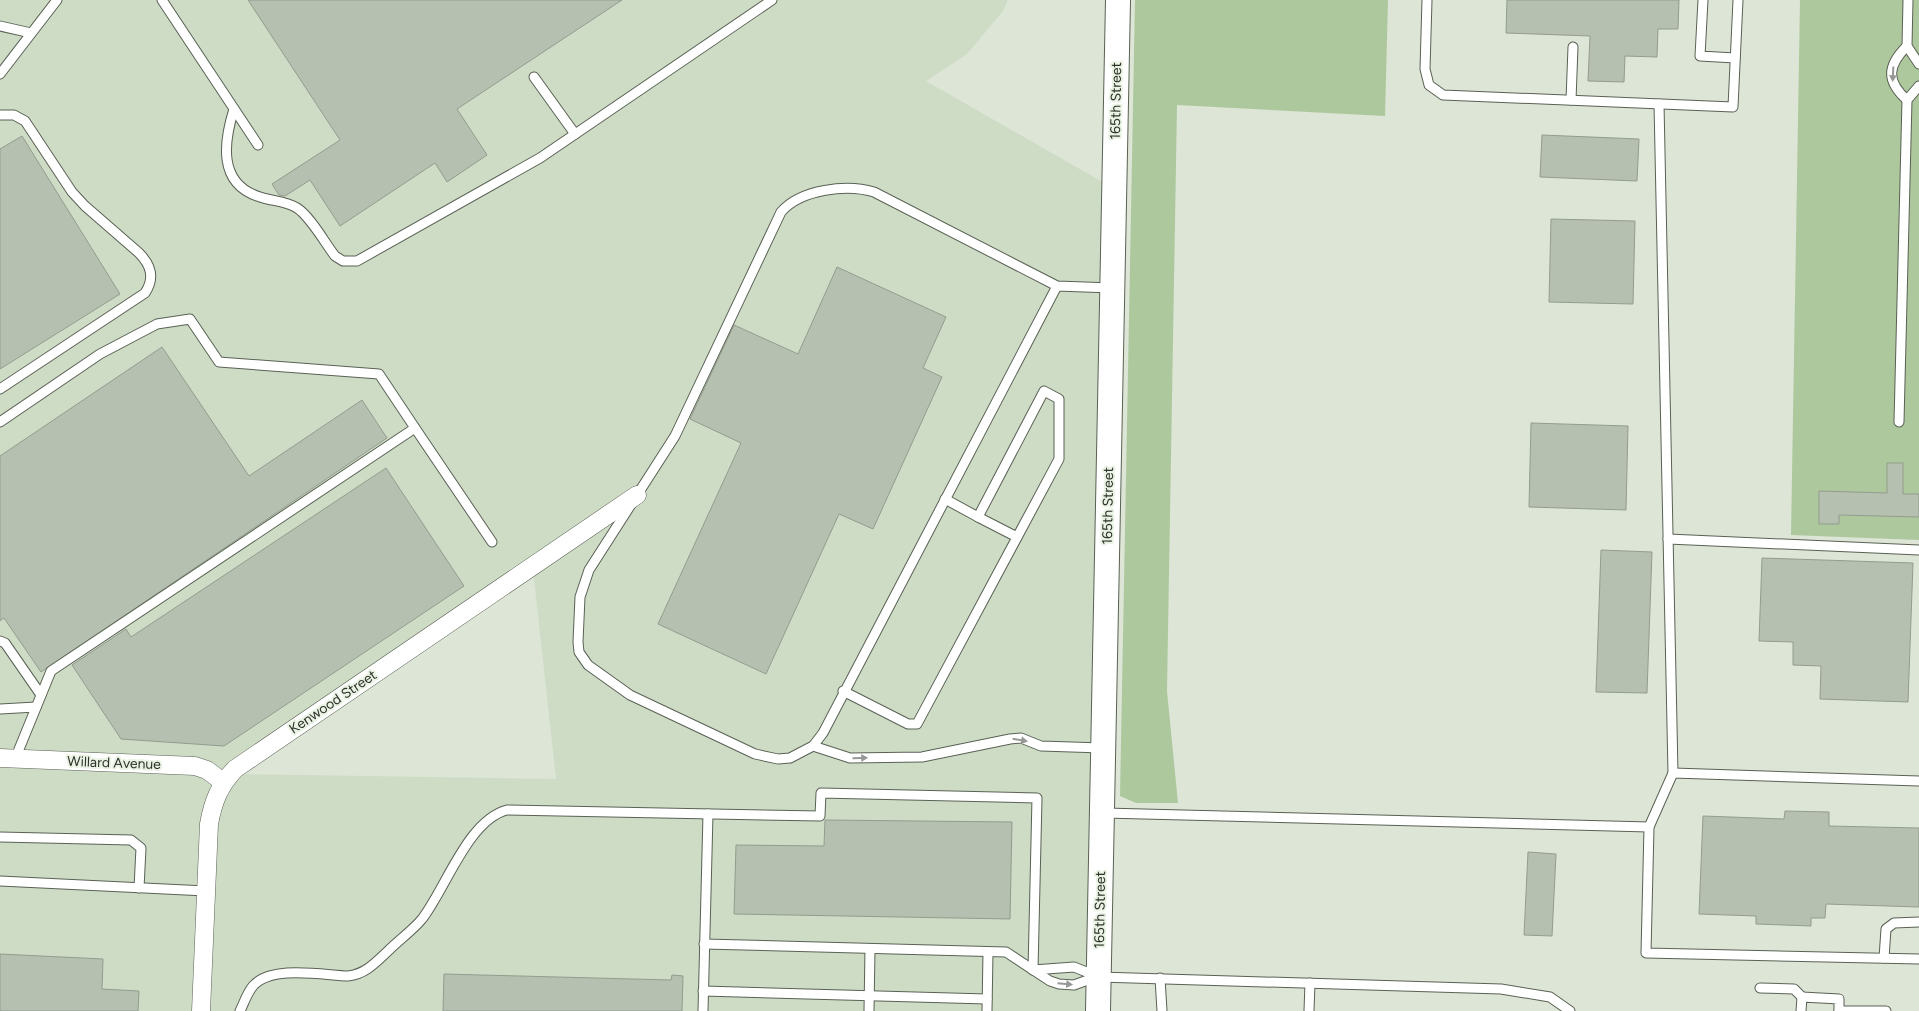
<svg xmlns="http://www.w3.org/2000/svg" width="1919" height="1011" font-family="Figtree,sans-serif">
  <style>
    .built { fill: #cedcc6 }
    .green { fill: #aec89d }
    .building { fill: #b6c0b1; stroke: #939c8e }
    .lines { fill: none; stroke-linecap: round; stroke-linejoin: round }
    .lane-casing { stroke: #596154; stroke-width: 11 }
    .street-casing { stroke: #596154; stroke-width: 19 }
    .secondary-casing { stroke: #596154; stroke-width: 26 }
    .lane { stroke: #fff; stroke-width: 9 }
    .street { stroke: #fff; stroke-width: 18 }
    .secondary { stroke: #fff; stroke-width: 24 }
    .oneway { fill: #969895 }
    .labels { text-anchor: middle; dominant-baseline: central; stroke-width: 4; stroke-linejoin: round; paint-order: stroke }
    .street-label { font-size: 14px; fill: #2d312b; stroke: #e9f2e3 }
  </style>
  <rect width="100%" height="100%" fill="#dce5d6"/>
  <path class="built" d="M0 0H1008L1003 11 967 54 926 81 1106 184 1100 793 1095 1011H205L213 824 226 785 234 774 556 779 532 560 230 763 211 804 207 824 199 1011H0Z"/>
  <g class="green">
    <path d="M1135 0H1388L1385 116 1177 105 1167 691 1178 803H1136L1120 796Z"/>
    <path d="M1800 0H1919V540L1791 535Z"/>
  </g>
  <g class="building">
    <path d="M248 0H622L457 109 487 155 447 182 435 163 340 226 310 180 285 196 279 195 272 184 340 140Z"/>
    <path d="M1507 0H1679L1678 29H1658L1657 57 1625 56 1624 82 1588 81 1590 36 1506 33Z"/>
    <path d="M1542 135 1639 139 1637 181 1540 177Z"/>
    <path d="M22 136 120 294 0 369V149Z"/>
    <path d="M1551 219 1635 221 1633 304 1549 302Z"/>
    <path d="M837 267 946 317 923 368 942 377 873 529 839 514 766 674 658 624 741 443 690 419 734 325 798 354Z"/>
    <path d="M162 347 249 476 362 400 387 438 41 672 4 618 0 621V456Z"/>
    <path d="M1531 423 1628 426 1626 510 1529 507Z"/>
    <path d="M1887 463H1903V494H1919V517L1839 515V524H1819V491L1887 493Z"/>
    <path d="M386 468 464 586 224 746 121 739 72 665 126 629 131 637Z"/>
    <path d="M1601 550 1652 552 1647 693 1596 692Z"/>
    <path d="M1762 558 1913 563 1908 702 1820 699 1821 666 1793 665V642L1759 641Z"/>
    <path d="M1785 811 1829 812V826L1919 828V907L1826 904 1825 918H1811V926L1756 924V916L1699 914 1703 816 1784 819Z"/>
    <path d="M825 820 1012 822 1010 919 734 914 736 845 824 846Z"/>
    <path d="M1528 852 1556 854 1552 936 1524 935Z"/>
    <path d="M0 954 103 959 102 989 139 991 138 1011H0Z"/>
    <path d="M444 974 671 980 672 975 683 976 682 1011H443Z"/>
  </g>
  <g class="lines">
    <g class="lane-casing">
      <g id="lane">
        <path d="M162 0 258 145"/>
        <path d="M1427 0 1425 69 1429 85 1443 95 1733 107 1738 0"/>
        <path d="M1703 0 1700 56 1735 58"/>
        <path d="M1908 0 1907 46 1919 64"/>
        <path d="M0 26 31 33"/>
        <path d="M1907 46C1887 66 1886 81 1907 100"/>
        <path d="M0 74 57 0"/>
        <path d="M534 77 575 134"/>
        <path d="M1571 100 1573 47"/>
        <path d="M1659 104 1673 773"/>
        <path d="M234 109C224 141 217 184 260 197 271 201 286 201 297 208 310 216 325 243 335 256L343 261H357L540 158 772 0"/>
        <path d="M0 115H14L25 121 72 192 85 206 139 253C151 265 155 278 145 293L0 389"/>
        <path d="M1057 286 823 733 813 746 790 758 778 759 755 754 630 695 588 665 579 652 578 642 580 597 589 570 675 436 781 212C801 189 847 184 874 192L1057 286 1112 288"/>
        <path d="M0 422 100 354 157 324 190 319 219 362 379 374 415 428 51 671 15 759"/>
        <path d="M1899 422 1907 100 1919 86"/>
        <path d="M415 428 492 542"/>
        <path d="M978 517 1017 537"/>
        <path d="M1668 539 1919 550"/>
        <path d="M0 641 5 643 41 695"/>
        <path d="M843 691 908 724H917L1059 459V399L1044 391 978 517 945 499"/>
        <path d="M0 709 36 707"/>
        <path d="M813 746 850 758 922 757 1010 739 1021 738 1041 746 1102 748"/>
        <path d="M1919 781 1673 773 1649 827 1646 953 1919 959"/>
        <path d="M1104 813 1649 827"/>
        <path d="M0 837 131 840 141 848 139 888"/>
        <path d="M0 881 206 891"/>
        <path d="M704 944 1006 952 1050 981 1059 984 1074 985 1096 977"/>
        <path d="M1884 958 1886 929 1894 923 1919 922"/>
        <path d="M1033 970 1074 967 1099 977 1501 989 1550 997 1570 1011"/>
        <path d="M1160 978 1162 1011"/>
        <path d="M1760 988 1794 989 1802 997"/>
        <path d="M703 991 987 999"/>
        <path d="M240 1011C244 1003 247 993 253 986 271 965 322 975 348 976 366 974 376 962 389 950 399 940 413 930 422 919 446 888 468 820 507 810L820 816 821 793 1037 798 1033 970"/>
        <path d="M703 1011 708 814"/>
        <path d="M869 1011 870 949"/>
        <path d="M987 1011 988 952"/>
        <path d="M1309 1011 1310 983"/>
        <path d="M1801 1011 1802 997 1839 999V1010"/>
        <path d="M1839 1011H1886"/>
      </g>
    </g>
    <g class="street-casing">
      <g id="street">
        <path d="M0 758 195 766 207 770 223 782"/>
        <path d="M201 1011 209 824C213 802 219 786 235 769L637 495"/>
      </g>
    </g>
    <g class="secondary-casing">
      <path id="secondary" d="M1098 1011 1118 0"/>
    </g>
    <use href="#lane" class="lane"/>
    <use href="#street" class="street"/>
    <use href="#secondary" class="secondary"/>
  </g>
  <defs><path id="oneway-solid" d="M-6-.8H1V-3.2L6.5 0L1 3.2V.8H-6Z" transform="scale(1.25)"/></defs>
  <g class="oneway">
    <use href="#oneway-solid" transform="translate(1893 74) rotate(93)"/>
    <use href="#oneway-solid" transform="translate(1020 740) rotate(10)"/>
    <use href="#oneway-solid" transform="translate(860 758) rotate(-1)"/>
    <use href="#oneway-solid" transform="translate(1065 984) rotate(5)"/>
  </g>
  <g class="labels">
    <g class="street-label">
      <text transform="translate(1116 101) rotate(-89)">165th Street</text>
      <text transform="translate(1108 506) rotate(-89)">165th Street</text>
      <text transform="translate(333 702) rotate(-34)">Kenwood Street</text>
      <text transform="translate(114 763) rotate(2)">Willard Avenue</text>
      <text transform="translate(1100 910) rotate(-89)">165th Street</text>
    </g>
  </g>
</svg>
